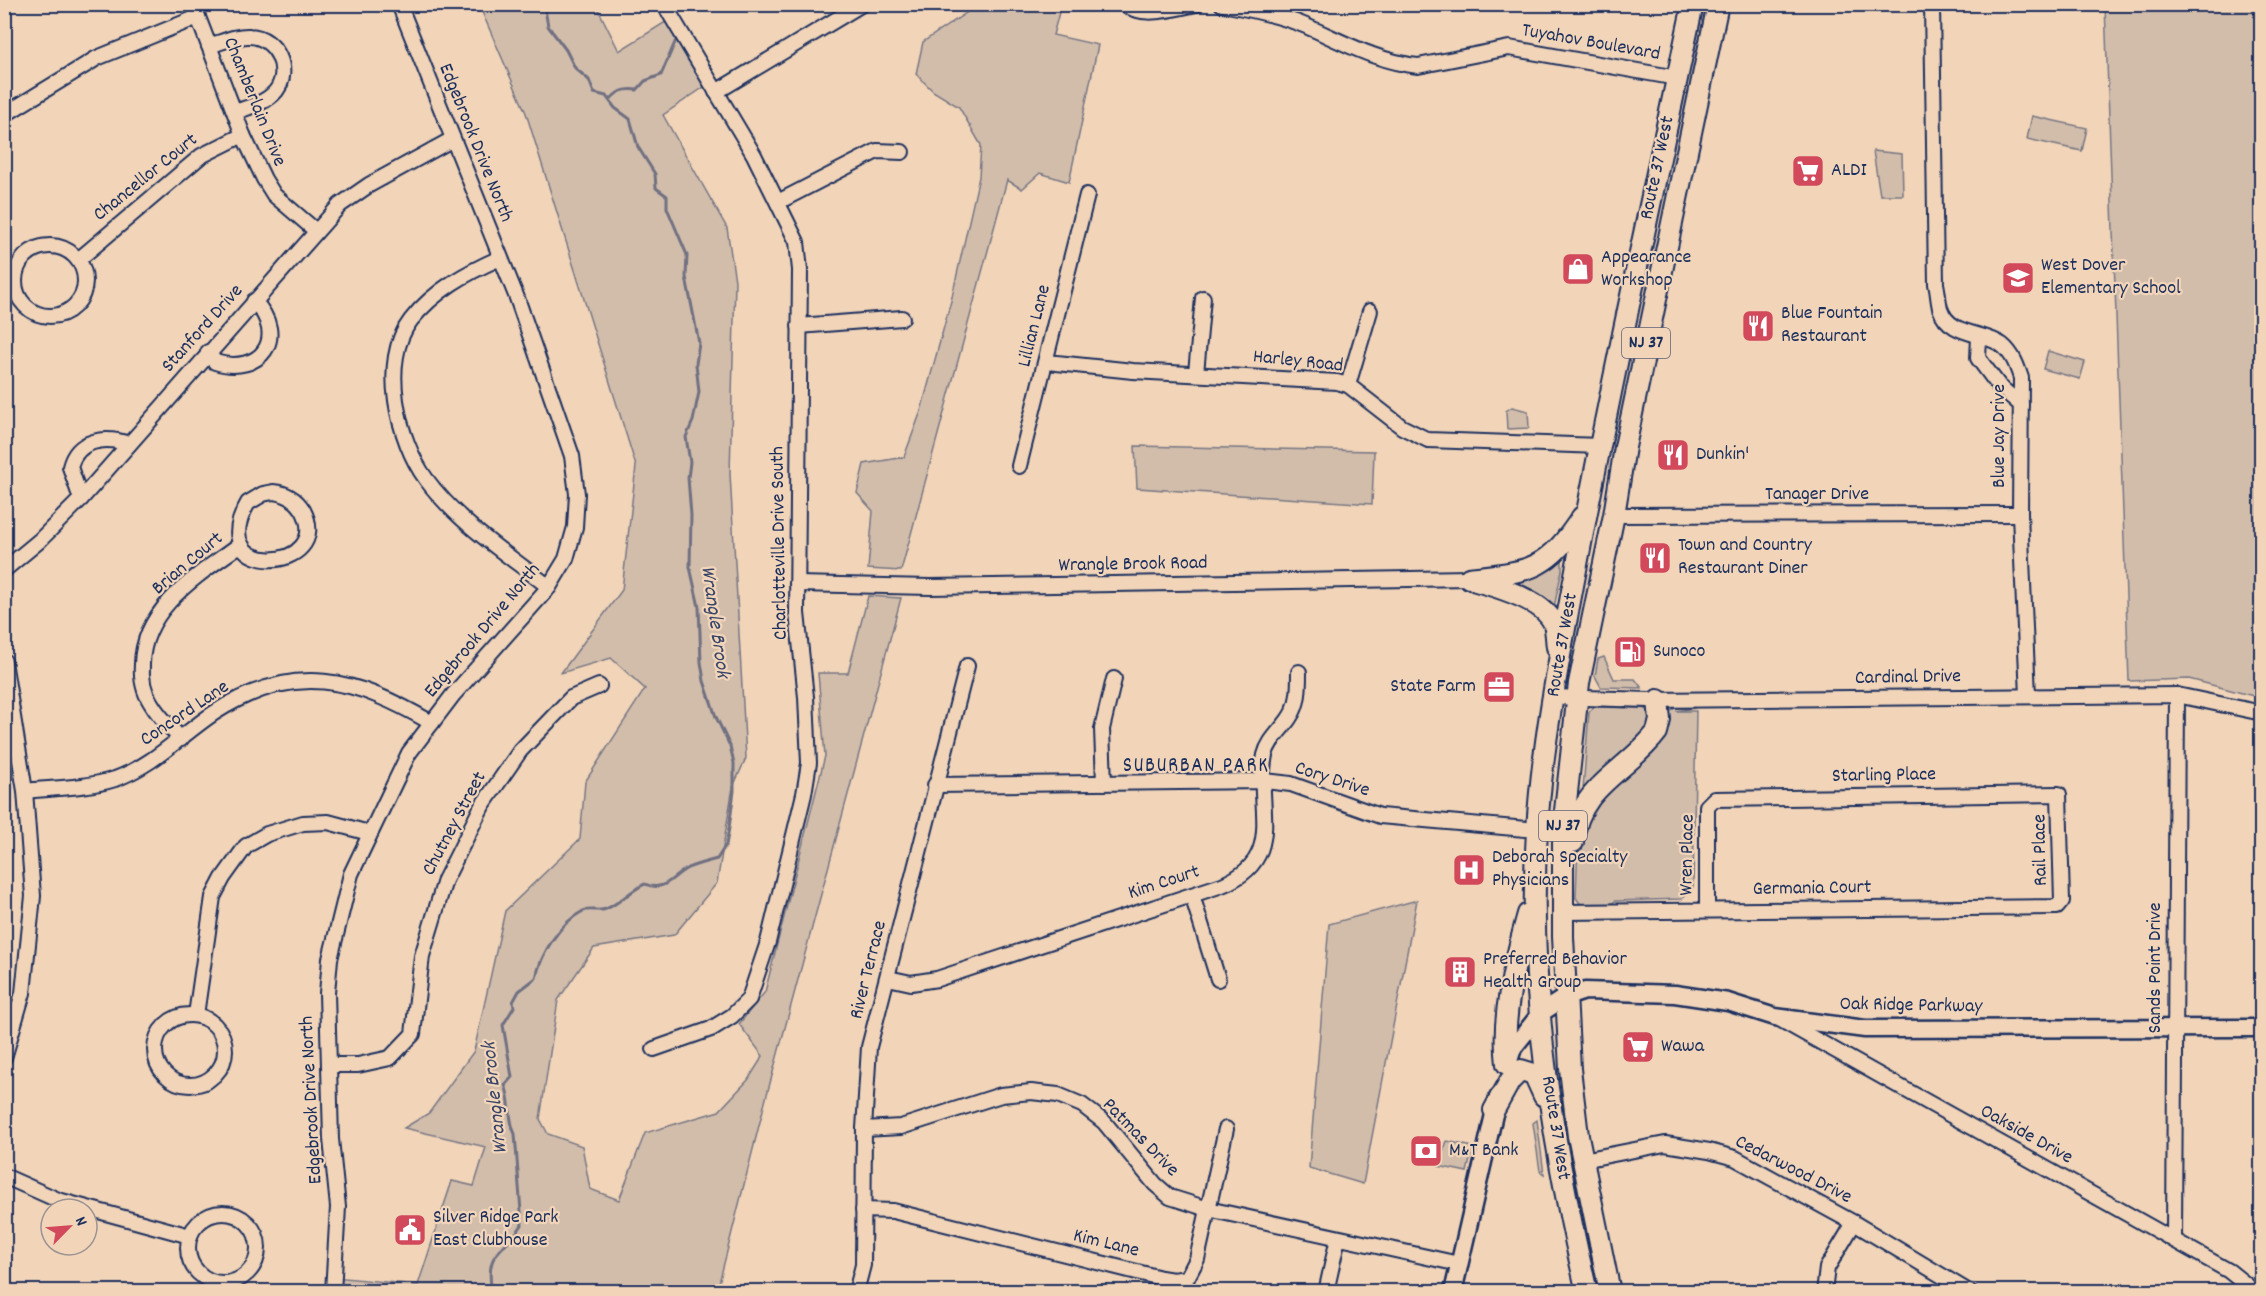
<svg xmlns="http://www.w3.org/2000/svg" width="2266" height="1296" font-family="Dekko,sans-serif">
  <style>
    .green { fill: #d2bdab; stroke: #767684; stroke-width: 1.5 }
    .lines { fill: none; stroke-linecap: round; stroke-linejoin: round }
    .stream { stroke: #707081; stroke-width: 3 }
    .minor-casing { stroke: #1b2f5e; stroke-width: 18 }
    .major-casing { stroke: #1b2f5e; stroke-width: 21 }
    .highway-casing { stroke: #1b2f5e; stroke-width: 24 }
    .minor { stroke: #f2d5b8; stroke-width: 14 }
    .major { stroke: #f2d5b8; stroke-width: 16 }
    .highway { stroke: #f2d5b8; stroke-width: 20 }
    .labels { text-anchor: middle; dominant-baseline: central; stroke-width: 4.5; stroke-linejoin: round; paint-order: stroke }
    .shield { fill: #f2d5b8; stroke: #5c6179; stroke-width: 1.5 }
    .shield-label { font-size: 18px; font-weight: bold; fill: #1b2f5e }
    .street-label { font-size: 20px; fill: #1b2f5e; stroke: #f2d5b8 }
    .poi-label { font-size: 20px; fill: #1b2f5e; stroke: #f2d5b8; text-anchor: start }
    .water-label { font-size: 21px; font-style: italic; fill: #37456a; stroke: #f2d5b8 }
    .neighbourhood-label { font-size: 21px; letter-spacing: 1.5px; fill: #1b2f5e; stroke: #f2d5b8 }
  </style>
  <rect width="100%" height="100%" fill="#f2d5b8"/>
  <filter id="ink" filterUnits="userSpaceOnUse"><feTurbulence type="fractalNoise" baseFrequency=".0167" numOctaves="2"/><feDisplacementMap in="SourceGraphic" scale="12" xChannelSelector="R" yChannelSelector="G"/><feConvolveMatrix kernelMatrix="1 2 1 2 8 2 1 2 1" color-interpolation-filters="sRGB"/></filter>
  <g filter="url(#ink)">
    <g class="green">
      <path d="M479 5H596L619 51 672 18 710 83 663 115 727 228 735 281 730 474 746 758 733 787 717 883 674 935 594 948 558 1000 540 1119 548 1134 582 1146 590 1189 619 1200 645 1133 719 1111 748 1080 763 1056 739 1024 765 992 825 756 818 673H848L868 596 901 598 766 1098 717 1291 333 1292 334 1277 418 1285 452 1181 474 1186 486 1147 404 1128 429 1113 474 1051 505 911 580 839 585 782 645 689 611 658 561 673 622 590 636 466 526 113Z"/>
      <path d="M978 5H1061L1053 35 1098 45 1069 182 1040 173 1022 189 1007 180 901 571 868 569 873 511 857 493 864 464 904 457 921 411 951 301 979 177 981 145 959 107 933 91 916 74 923 42Z"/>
      <path d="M2105 5H2261V698L2189 679 2129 681Z"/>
      <path d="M2032 116 2087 128 2082 151 2027 139Z"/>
      <path d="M1873 151 1902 154 1903 195H1880Z"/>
      <path d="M2048 351 2085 362 2080 379 2043 369Z"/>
      <path d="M1512 407 1528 411 1529 428 1507 429 1506 411Z"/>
      <path d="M1135 446 1374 451 1372 504 1137 488Z"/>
      <path d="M1562 559V570L1554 607 1510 583 1551 566Z"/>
      <path d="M1604 657 1614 679H1635L1642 688 1601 687 1595 676 1598 659Z"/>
      <path d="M1594 707 1643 708 1650 712 1654 725 1585 791 1583 790 1589 712Z"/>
      <path d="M1675 708H1695L1676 711H1696L1693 887 1682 899 1615 901 1610 905 1582 906 1576 898 1578 837 1582 821 1667 713Z"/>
      <path d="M1417 900 1363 1184 1309 1168 1329 924Z"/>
      <path d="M1537 1120 1544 1174 1540 1171 1533 1123Z"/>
      <path d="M1447 1141 1473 1147 1467 1172 1438 1166Z"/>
    </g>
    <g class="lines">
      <g class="stream">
        <path d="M610 100C617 91 625 88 637 90L645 81 661 75 676 40"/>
        <path d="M492 1292C484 1249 503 1254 522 1225L515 1134C507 1117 512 1102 505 1085L512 1077 503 1025 514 1007 513 1002 519 991 536 978C541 953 560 923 583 911 590 908 599 912 606 909 620 903 631 890 645 884 665 893 673 875 688 868 697 864 707 862 717 859L726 845 729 828 734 791V763L730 746 716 717 704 681 701 662 699 607 690 567 691 515 688 478 690 462 686 437 693 421 699 392 696 364 699 343 686 277 687 255 667 208V196L656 188 655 174 638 147 630 119 615 108 606 96 594 93 589 80 575 68 566 50 548 26 544 4"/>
      </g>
      <g class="minor-casing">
        <g id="minor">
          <path d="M193 4 243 135 264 179 274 195 316 231"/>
          <path d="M1125 4C1142 19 1176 8 1197 4"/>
          <path d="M1222 4C1250 9 1279 15 1306 26 1343 42 1378 62 1418 66L1509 48 1677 78"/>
          <path d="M1932 4 1936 284C1938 292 1938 300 1940 308 1949 337 1983 331 2002 345 2013 354 2017 366 2021 378L2020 514 2028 696"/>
          <path d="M209 46C222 42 236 35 250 36 276 37 292 70 276 91 266 103 249 107 235 112"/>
          <path d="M716 92 862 4"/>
          <path d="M4 115 97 58 198 17"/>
          <path d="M778 202 877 151 902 152"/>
          <circle cx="50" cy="281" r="35"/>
          <path d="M500 258C466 273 435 290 411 320 379 361 398 441 426 479 458 523 507 554 549 587"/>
          <path d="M78 260 201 156 243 135"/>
          <path d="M799 326 902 318"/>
          <path d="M1979 337 1978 358 1999 386 2021 405"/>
          <path d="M208 352 215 362C260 376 289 338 254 301"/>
          <path d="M1047 362 1133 371 1337 382 1348 385 1402 427 1428 440 1600 446"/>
          <path d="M1196 373 1203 298"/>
          <path d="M1348 385 1370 311"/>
          <path d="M1019 466 1087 195"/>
          <path d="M273 492C286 493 296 499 303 510 336 573 202 581 248 503L263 494Z"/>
          <path d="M81 499 70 467C77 439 105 436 129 444"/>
          <path d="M1614 515 2020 514"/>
          <path d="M4 570 39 541 81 499 340 205 369 185 451 140"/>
          <path d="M797 584 930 587 1469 578"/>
          <path d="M4 661 25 791 33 896 23 993 4 1058"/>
          <path d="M1553 697 1649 700 2177 695 2262 713"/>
          <path d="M181 739C170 727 159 717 151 703 143 691 141 678 142 664 143 607 200 574 241 544"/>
          <path d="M1104 783 1102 729 1114 679"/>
          <path d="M935 785 1265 781 1291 784 1380 816 1537 830"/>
          <path d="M25 791C54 788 87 788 115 779 154 765 181 735 214 713 294 661 355 678 432 723"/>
          <path d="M1192 895 1218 979"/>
          <path d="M1563 912 2057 907 2062 901 2059 794 1714 799 1707 806V910"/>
          <path d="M888 978 911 983 937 979 1222 885C1288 858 1254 805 1265 755 1269 739 1282 730 1290 717 1299 704 1299 688 1299 672"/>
          <path d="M196 1015 213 897 223 878 246 846 267 834 303 823 328 822 369 833"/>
          <circle cx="190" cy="1050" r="35"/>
          <path d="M1779 1019 2229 1271 2255 1292"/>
          <path d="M654 1049 711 1029 732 1016 749 999 768 942 804 794 809 763 806 697 797 613 800 270 797 242 754 155 664 4"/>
          <path d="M329 1065H358L390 1058 413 1034 422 956 445 880 482 806 520 751 571 698 599 686"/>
          <path d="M864 1129 901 1127 1001 1095 1031 1092 1058 1095 1082 1105 1104 1122 1155 1184 1170 1197 1208 1209 1459 1264"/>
          <path d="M1583 1160 1665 1144 1709 1151 1735 1158 1854 1223 1969 1292"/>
          <path d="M4 1176 58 1200 190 1236"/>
          <path d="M863 1210 893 1211 1161 1278 1173 1280 1187 1278 1197 1259 1226 1129"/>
          <circle cx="223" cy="1248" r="35"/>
          <path d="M2174 1240 2177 695"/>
          <path d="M333 1292 338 1207 331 1139 327 993 330 959 351 874 409 753 453 695 549 587 566 559 575 527 577 494 572 456 517 298 399 4"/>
          <path d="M856 1292 863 1265 864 1129 869 1047 967 666"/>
          <path d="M1326 1292 1338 1238"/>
          <path d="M1824 1292 1827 1268 1854 1223"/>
        </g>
      </g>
      <g class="major-casing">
        <g id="major">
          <path d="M1508 1064 1513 1048 1541 1013 1564 998 1585 991 1675 994 1728 1002 1775 1017 1865 1029 2262 1028"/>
          <path d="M1453 1292 1498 1097"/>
        </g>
      </g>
      <g class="highway-casing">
        <g id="highway">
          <path d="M1469 578C1530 571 1546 572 1582 517"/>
          <path d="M1476 581C1498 587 1545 601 1554 624 1556 631 1556 640 1557 647"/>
          <path d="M1573 842C1578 786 1627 772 1657 732L1660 720 1658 700"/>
          <path d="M1507 1064C1501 1016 1515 961 1528 914"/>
          <path d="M1494 1110 1510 1081 1521 1070 1534 1074 1544 1096"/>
          <path d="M1587 1292C1551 1141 1527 985 1537 830 1543 732 1564 635 1582 538 1616 360 1655 182 1693 4"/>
          <path d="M1610 1292 1578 1136 1570 1069 1563 937V829L1579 683 1614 515 1625 447 1718 4"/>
        </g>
      </g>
      <use href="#minor" class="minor"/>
      <use href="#major" class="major"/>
      <use href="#highway" class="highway"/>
    </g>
  </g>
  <defs>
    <g id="supermarket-square" transform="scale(1.725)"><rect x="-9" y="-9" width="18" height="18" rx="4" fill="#d1495b" stroke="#f2d5b8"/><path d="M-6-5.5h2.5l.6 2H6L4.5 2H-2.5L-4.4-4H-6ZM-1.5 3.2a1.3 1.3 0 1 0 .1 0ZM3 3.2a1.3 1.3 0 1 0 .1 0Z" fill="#fff"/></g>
    <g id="shop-square" transform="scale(1.725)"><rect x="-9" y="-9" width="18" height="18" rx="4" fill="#d1495b" stroke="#f2d5b8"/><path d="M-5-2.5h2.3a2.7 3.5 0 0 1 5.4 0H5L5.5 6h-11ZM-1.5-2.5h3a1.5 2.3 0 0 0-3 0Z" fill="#fff"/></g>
    <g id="school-square" transform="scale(1.725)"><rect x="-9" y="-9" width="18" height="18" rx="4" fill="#d1495b" stroke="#f2d5b8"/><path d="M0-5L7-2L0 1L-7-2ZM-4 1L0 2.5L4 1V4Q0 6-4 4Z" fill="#fff"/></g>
    <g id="restaurant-square" transform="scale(1.725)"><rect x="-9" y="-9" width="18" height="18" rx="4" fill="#d1495b" stroke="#f2d5b8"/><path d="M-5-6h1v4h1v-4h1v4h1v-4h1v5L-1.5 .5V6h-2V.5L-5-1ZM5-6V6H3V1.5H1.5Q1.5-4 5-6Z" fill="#fff"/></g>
    <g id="fuel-square" transform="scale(1.725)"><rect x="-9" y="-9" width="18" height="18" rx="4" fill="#d1495b" stroke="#f2d5b8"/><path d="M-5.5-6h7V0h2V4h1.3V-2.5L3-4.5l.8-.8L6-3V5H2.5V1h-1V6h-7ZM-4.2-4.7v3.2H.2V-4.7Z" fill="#fff"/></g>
    <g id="office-square" transform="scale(1.725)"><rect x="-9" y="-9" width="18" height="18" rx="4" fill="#d1495b" stroke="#f2d5b8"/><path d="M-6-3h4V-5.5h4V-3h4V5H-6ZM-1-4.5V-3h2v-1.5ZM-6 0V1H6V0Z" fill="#fff"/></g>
    <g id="hospital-square" transform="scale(1.725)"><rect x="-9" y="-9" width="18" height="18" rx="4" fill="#d1495b" stroke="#f2d5b8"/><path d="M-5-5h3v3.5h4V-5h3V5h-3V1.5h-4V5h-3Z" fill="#fff"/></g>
    <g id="building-square" transform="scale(1.725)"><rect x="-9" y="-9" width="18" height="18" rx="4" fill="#d1495b" stroke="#f2d5b8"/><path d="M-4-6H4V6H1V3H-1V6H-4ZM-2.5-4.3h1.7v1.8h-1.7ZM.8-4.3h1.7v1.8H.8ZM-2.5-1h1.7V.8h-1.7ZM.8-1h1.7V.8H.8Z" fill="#fff"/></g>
    <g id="bank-square" transform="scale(1.725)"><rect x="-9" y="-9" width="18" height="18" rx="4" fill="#d1495b" stroke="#f2d5b8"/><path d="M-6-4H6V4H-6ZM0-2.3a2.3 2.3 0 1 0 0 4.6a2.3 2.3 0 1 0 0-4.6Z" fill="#fff"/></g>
    <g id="civic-square" transform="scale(1.725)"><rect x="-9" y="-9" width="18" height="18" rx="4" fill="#d1495b" stroke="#f2d5b8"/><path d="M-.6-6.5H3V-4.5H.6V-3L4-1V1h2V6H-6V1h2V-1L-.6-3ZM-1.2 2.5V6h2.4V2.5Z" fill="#fff"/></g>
  </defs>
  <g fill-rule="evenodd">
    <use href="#supermarket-square" x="1808" y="171"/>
    <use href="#shop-square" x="1578" y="269"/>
    <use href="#school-square" x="2018" y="278"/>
    <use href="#restaurant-square" x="1758" y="326"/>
    <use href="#restaurant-square" x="1673" y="455"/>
    <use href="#restaurant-square" x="1655" y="558"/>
    <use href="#fuel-square" x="1630" y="652"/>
    <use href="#office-square" x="1499" y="687"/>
    <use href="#hospital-square" x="1469" y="870"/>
    <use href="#building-square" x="1460" y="972"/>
    <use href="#supermarket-square" x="1638" y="1047"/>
    <use href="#bank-square" x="1426" y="1151"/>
    <use href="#civic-square" x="410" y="1230"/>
  </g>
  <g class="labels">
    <g class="shield">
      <rect x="1622" y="328" width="48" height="30" rx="4.5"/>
      <rect x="1539" y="811" width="48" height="30" rx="4.5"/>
    </g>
    <g class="shield-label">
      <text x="1646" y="343">NJ 37</text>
      <text x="1563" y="826">NJ 37</text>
    </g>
    <g class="street-label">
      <text transform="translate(1591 43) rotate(10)">Tuyahov Boulevard</text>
      <text transform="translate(254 102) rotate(68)">Chamberlain Drive</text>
      <text transform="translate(475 143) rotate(68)">Edgebrook Drive North</text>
      <text transform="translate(1658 168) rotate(-78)">Route 37 West</text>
      <text transform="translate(146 178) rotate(-39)">Chancellor Court</text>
      <text transform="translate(1035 326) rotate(-76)">Lillian Lane</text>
      <text transform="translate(203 329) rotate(-48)">Stanford Drive</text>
      <text transform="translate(1298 362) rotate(6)">Harley Road</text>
      <text transform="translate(2000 436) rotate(-90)">Blue Jay Drive</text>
      <text x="1817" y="495">Tanager Drive</text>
      <text transform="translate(780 543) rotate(-91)">Charlotteville Drive South</text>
      <text transform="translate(188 564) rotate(-40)">Brian Court</text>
      <text transform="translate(1133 565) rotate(-1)">Wrangle Brook Road</text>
      <text transform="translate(483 631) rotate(-50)">Edgebrook Drive North</text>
      <text transform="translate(1563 645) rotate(-80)">Route 37 West</text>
      <text transform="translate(1908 678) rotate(-1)">Cardinal Drive</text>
      <text transform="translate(185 714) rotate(-34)">Concord Lane</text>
      <text transform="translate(1884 776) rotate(-1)">Starling Place</text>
      <text transform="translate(1332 780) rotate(18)">Cory Drive</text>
      <text transform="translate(455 824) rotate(-62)">Chutney Street</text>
      <text transform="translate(2041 850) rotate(-91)">Rail Place</text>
      <text transform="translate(1688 855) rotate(-89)">Wren Place</text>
      <text transform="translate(1164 883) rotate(-18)">Kim Court</text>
      <text transform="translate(1812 889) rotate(-1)">Germania Court</text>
      <text transform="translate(2156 968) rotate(-90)">Sands Point Drive</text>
      <text transform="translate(869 970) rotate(-76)">River Terrace</text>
      <text transform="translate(1911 1006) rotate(1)">Oak Ridge Parkway</text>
      <text transform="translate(312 1100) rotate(-93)">Edgebrook Drive North</text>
      <text transform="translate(1555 1128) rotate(81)">Route 37 West</text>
      <text transform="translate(2026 1135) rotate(29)">Oakside Drive</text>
      <text transform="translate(1140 1138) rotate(46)">Patmas Drive</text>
      <text transform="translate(1793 1170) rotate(27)">Cedarwood Drive</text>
      <text transform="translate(1106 1244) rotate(14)">Kim Lane</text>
    </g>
    <g class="poi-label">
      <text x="1831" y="171">ALDI</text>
      <text x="1601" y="258">Appearance<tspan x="1601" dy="23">Workshop</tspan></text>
      <text x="2041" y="266">West Dover<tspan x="2041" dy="23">Elementary School</tspan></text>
      <text x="1781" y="314">Blue Fountain<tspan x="1781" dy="23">Restaurant</tspan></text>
      <text x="1696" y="455">Dunkin'</text>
      <text x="1678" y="546">Town and Country<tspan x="1678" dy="23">Restaurant Diner</tspan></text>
      <text x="1653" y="652">Sunoco</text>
      <text x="1476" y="687" text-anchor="end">State Farm</text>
      <text x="1492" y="858">Deborah Specialty<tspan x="1492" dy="23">Physicians</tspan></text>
      <text x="1483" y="960">Preferred Behavior<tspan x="1483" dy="23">Health Group</tspan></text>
      <text x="1661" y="1047">Wawa</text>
      <text x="1449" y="1151">M&amp;T Bank</text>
      <text x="433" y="1218">Silver Ridge Park<tspan x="433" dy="23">East Clubhouse</tspan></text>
    </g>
    <g class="water-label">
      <text transform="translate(714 622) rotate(82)">Wrangle Brook</text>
      <text transform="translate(496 1098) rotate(-96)">Wrangle Brook</text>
    </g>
    <g class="neighbourhood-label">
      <text x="1196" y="767">SUBURBAN PARK</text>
    </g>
  </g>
  <rect width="2266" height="1296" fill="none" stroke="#f2d5b8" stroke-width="24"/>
  <rect x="12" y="12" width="2242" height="1272" fill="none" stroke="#1b2f5e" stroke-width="2" filter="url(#ink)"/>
  <g transform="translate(69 1227) rotate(65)"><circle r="28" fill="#f2d5b8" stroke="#9c9394" stroke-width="1.5"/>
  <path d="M0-4.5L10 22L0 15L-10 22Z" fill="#d1495b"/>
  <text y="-9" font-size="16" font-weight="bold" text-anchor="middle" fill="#1b2f5e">N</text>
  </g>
</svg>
